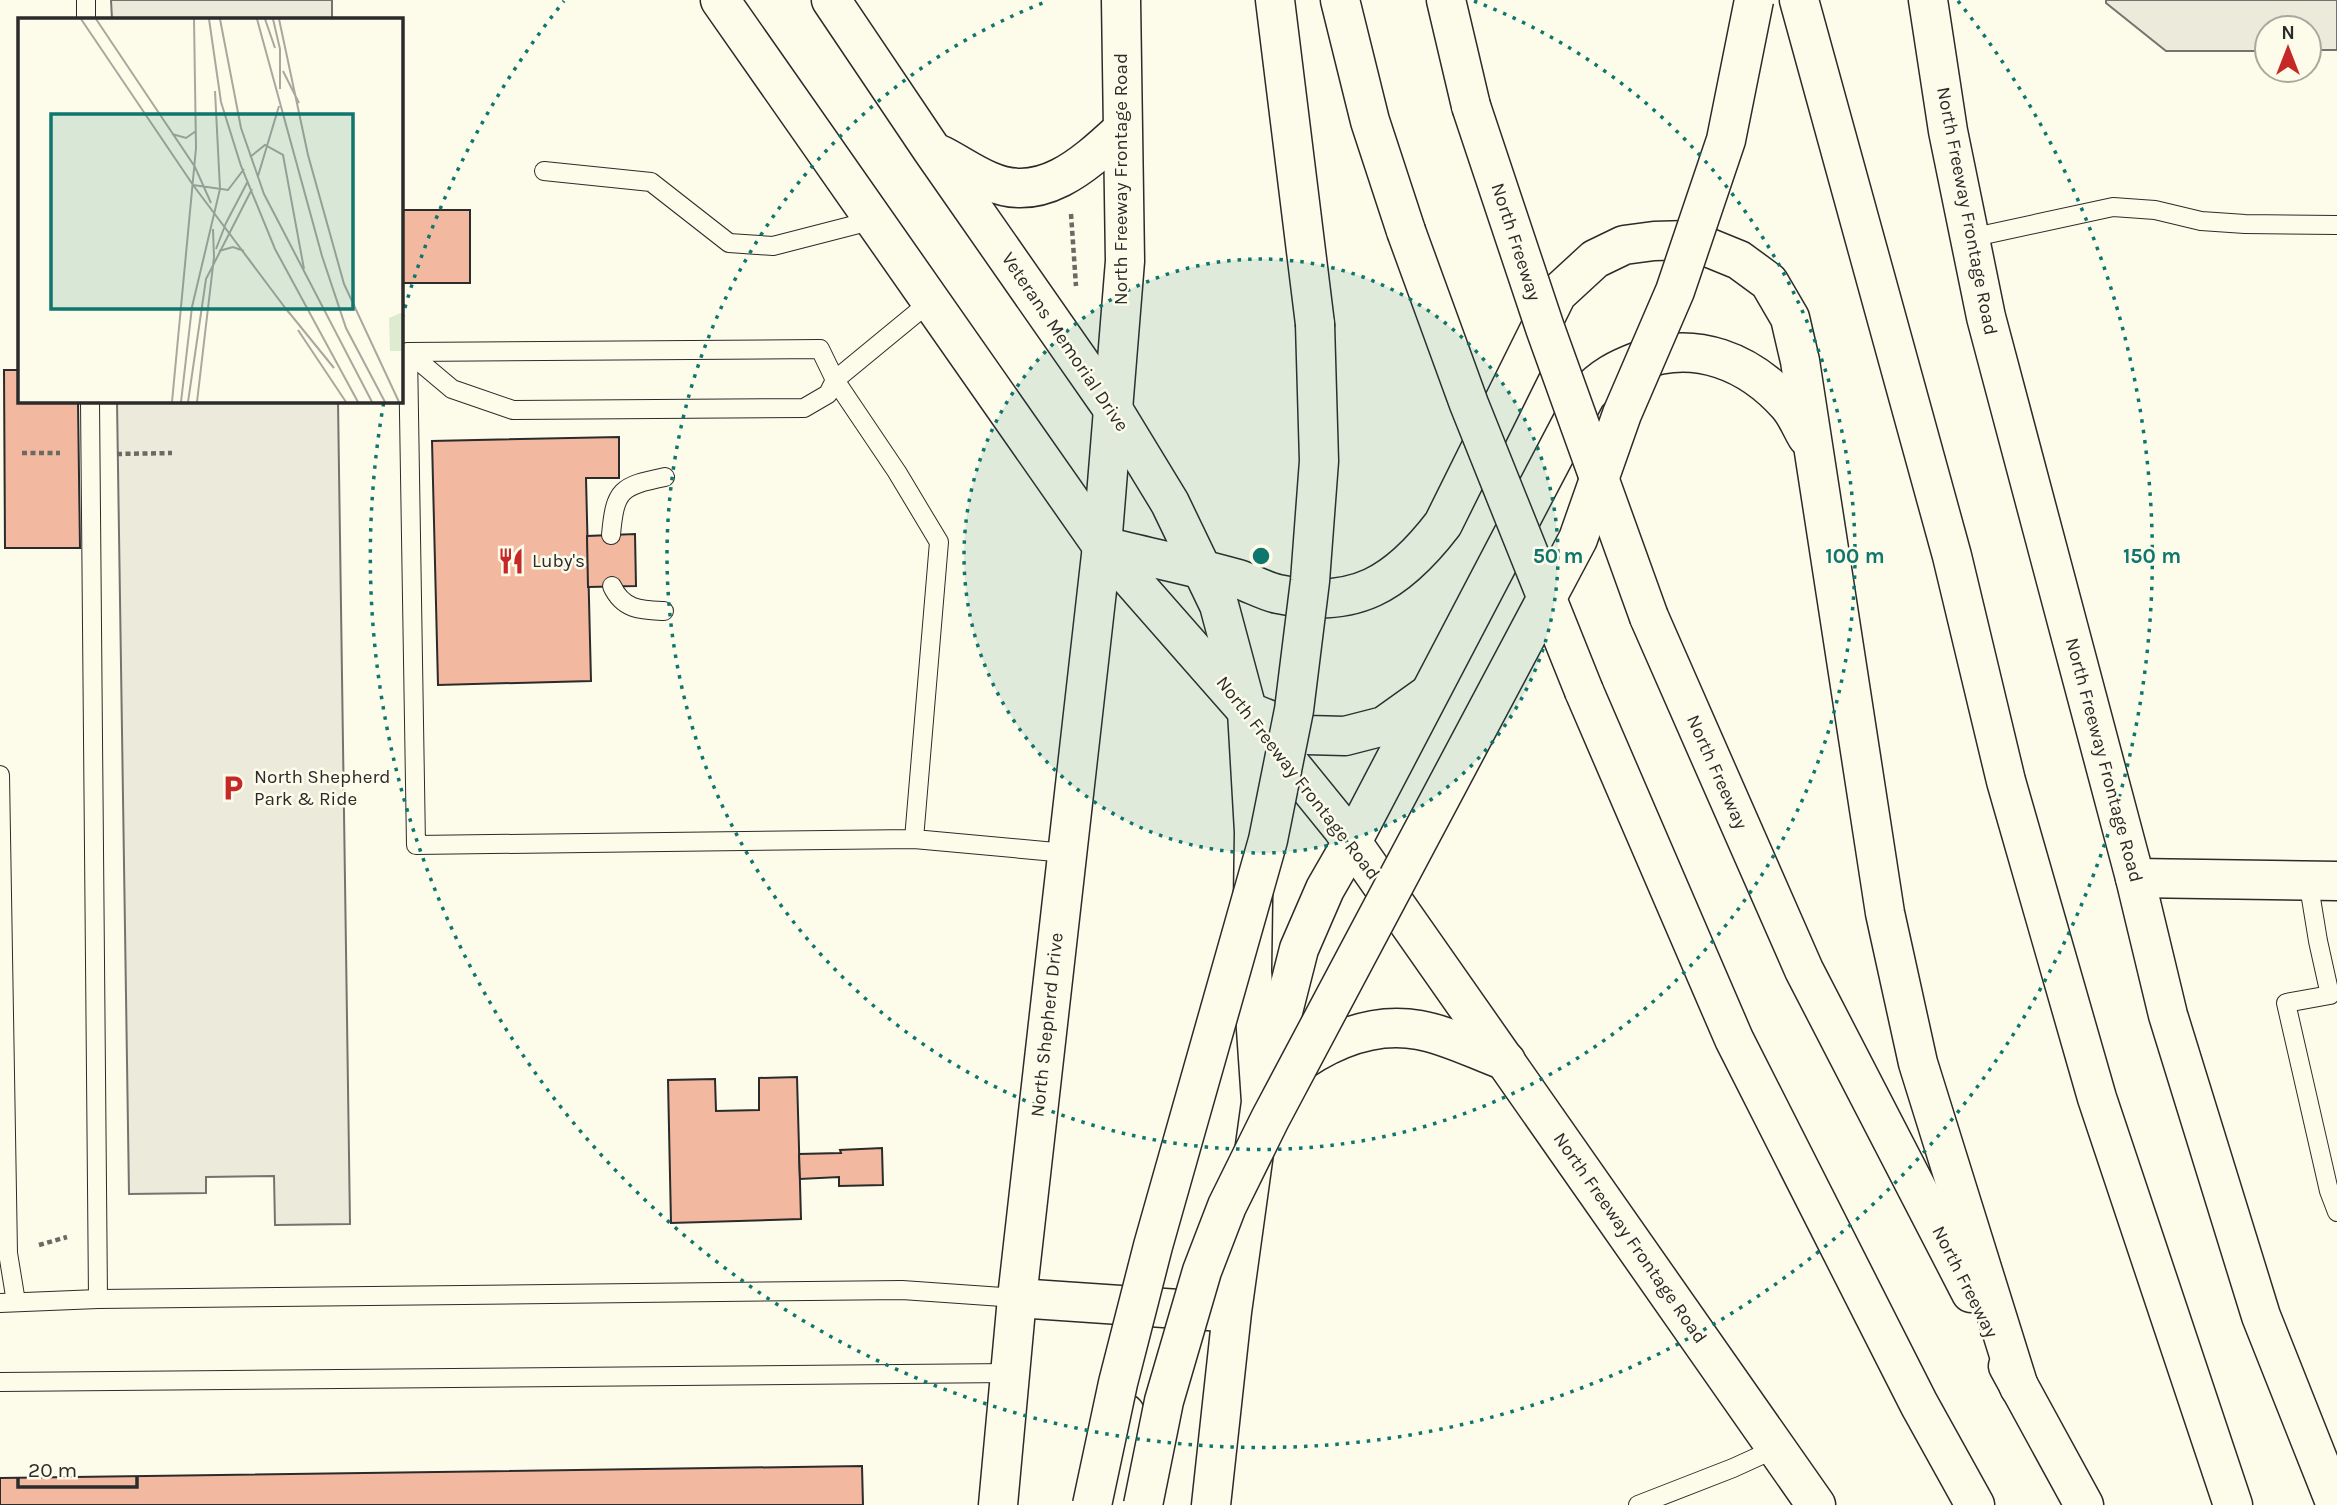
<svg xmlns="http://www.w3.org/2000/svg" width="2337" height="1505" font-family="Karla,sans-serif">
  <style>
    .parking { fill: #eceadb; stroke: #74746e; stroke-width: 2 }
    .building { fill: #f2b8a0; stroke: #2b2b2b; stroke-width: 2 }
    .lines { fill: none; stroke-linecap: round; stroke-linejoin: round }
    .service-casing { stroke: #2b2b2b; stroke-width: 20 }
    .tertiary-casing { stroke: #2b2b2b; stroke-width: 41 }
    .secondary-casing { stroke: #2b2b2b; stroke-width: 41 }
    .primary-casing { stroke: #2b2b2b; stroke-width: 41 }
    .motorway-casing { stroke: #2b2b2b; stroke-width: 41 }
    .path { stroke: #6a6964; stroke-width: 4.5; stroke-dasharray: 5 3.5; stroke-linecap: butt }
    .service { stroke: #fdfbea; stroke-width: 18 }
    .tertiary { stroke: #fdfbea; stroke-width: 38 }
    .secondary { stroke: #fdfbea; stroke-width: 38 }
    .primary { stroke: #fdfbea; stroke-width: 38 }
    .motorway { stroke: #fdfbea; stroke-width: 38 }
    .motorway-bridge-casing { stroke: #2b2b2b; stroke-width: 41; stroke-linecap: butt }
    .motorway-bridge { stroke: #fdfbea; stroke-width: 38 }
    .ring { fill: none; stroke: #0f766e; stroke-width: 3.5; stroke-dasharray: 3.5 7 }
    .labels { text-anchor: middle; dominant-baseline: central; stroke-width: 5; stroke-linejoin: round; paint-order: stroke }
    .street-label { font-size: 19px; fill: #2b2b2b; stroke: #fdfbea }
    .poi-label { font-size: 19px; fill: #2b2b2b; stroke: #fdfbea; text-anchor: start }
    .inset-road { fill: none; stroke: #a9a89e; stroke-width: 2 }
    .view { fill: #0f766e; fill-opacity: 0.15; stroke: #0f766e; stroke-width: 3.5 }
    .inset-edge { fill: none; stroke: #2b2b2b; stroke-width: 3.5 }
    .centre { fill: #0f766e; stroke: #fdfbea; stroke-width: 3.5 }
    .ring-label { font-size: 21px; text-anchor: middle; font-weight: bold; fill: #0f766e; stroke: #fdfbea; stroke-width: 5; stroke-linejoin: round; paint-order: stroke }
  </style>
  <rect width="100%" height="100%" fill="#fdfbea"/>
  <g class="parking">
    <path d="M111 0H332V19H112Z"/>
    <path d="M2106 0H2337V50H2309V28H2267V51H2166L2106 3Z"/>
    <path d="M117 401H338L350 1224 275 1225 274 1176 206 1177V1193L129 1194Z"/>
  </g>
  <g class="building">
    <rect x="401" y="210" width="69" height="73"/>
    <path d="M4 370H19V401H78L80 548H5Z"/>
    <path d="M619 437V478H586L591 681 438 685 432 441Z"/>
    <path d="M635 534 636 586 588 587 587 536Z"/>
    <path d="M797 1077 801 1219 671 1223 668 1080 715 1079 716 1111 759 1110V1078Z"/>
    <path d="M882 1148 883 1185 839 1186V1177L800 1179 799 1154 841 1153 840 1150Z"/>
    <path d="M862 1466 863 1505H0V1478Z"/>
  </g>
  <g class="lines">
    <g class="service-casing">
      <g id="service">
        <path d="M86 0V19"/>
        <path d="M544 171 651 182 729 243 773 246 874 220"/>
        <path d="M1970 238 2113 207 2155 210 2201 221 2245 224 2337 225"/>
        <path d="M408 352 452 389 513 410 804 408 828 394 835 380 931 301"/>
        <path d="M90 401 98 1299"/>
        <path d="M611 535C615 489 621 486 665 477"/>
        <path d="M612 586C623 610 641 610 664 611"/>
        <path d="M0 775 8 1253 16 1302"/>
        <path d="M914 839 939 542 897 472 835 380 820 349 408 352 416 845 914 839 1066 853"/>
        <path d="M2308 880 2318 941 2330 995 2286 1003 2329 1191 2337 1212"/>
        <path d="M0 1303 98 1299 902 1290 1017 1298"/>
        <path d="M0 1382 1010 1373"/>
        <path d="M1638 1505 1733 1468 1777 1448"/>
      </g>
    </g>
    <g class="tertiary-casing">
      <path id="tertiary" d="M2135 878 2337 881"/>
    </g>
    <g class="secondary-casing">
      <g id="secondary">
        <path d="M720 0 1102 546 1247 711 1342 828 1816 1505"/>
        <path d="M831 0 932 150 1114 411 1170 503 1219 605 1245 702"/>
        <path d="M1928 0 1948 131 1986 317 2135 878 2168 1015 2261 1316 2336 1505"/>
        <path d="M941 155C957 163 972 174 989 181 1042 205 1086 163 1122 130"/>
        <path d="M1102 546 1125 261 1121 0"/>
      </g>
    </g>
    <g class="primary-casing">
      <g id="primary">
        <path d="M1270 1063 1299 949 1325 889 1352 842"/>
        <path d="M1287 1071C1324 1043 1371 1021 1419 1030 1448 1035 1478 1051 1506 1061"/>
        <path d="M1017 1298 1223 1312"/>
        <path d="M998 1505 1017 1298 1102 546"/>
        <path d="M1117 1505 1125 1413"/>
        <path d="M1211 1505 1232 1312 1261 1102 1252 971 1254 832 1247 711"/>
      </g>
    </g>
    <g class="motorway-casing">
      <g id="motorway">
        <path d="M1275 0 1315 324"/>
        <path d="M1340 0 1370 121 1406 231"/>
        <path d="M1446 0 1471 106"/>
        <path d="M1799 0 1952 556 2006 781 2097 1098 2233 1505"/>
        <path d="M1102 546C1147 557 1193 566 1238 579 1251 583 1264 591 1278 594 1355 610 1397 584 1443 524L1557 294 1595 259 1624 245 1654 241 1690 240 1739 260 1769 282 1790 318 1800 361 1885 913 1918 1063 2019 1387"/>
        <path d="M1649 617 1804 970 1971 1293"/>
        <path d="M1584 691 1734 1039 1919 1404 1975 1505"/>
        <path d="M1247 711 1307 735 1345 736 1384 726 1426 696"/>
        <path d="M1352 842 1586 395C1602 377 1618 369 1639 361 1695 339 1750 362 1788 405 1796 414 1801 427 1807 437"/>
        <path d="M2008 1366 2084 1505"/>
      </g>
    </g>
    <g class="path">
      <path d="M1071 214 1076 286"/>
      <path d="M22 453H60"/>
      <path d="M117 454 172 453"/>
      <path d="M39 1245 67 1237"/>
    </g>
    <use href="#service" class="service"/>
    <use href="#tertiary" class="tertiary"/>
    <use href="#secondary" class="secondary"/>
    <use href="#primary" class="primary"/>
    <use href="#motorway" class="motorway"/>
    <g class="motorway-bridge-casing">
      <g id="motorway-bridge">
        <path d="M1471 106 1545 328 1649 617"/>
        <path d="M1406 231 1469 404 1584 691"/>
        <path d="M1092 1505 1118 1383 1153 1246 1268 840 1294 710 1310 581 1319 461 1315 324"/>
        <path d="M1143 1505 1164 1401 1202 1271 1227 1206 1270 1119 1578 539 1622 414 1675 291 1726 140 1754 0"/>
      </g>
    </g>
    <use href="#motorway-bridge" class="motorway-bridge"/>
  </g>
  <circle cx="1261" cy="556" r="297" fill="#0f766e" fill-opacity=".12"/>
  <g class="ring">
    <circle cx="1261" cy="556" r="297"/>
    <path d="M1474 1A594 594 0 1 1 1048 1"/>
    <path d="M402 318A891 891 0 0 1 564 1M1958 1A891 891 0 1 1 384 401"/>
  </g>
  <defs>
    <g id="restaurant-bare" transform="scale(2.1)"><path d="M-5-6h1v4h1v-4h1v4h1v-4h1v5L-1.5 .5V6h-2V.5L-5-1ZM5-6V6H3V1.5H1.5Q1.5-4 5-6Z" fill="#c62828" stroke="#fdfbea" stroke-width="2.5" paint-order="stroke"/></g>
    <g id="parking-bare" transform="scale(2.1)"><path d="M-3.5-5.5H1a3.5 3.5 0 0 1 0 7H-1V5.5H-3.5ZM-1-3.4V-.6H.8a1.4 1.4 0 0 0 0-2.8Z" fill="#c62828" stroke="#fdfbea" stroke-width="2.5" paint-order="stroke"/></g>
  </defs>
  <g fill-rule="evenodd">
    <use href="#restaurant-bare" x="511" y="561"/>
    <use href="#parking-bare" x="233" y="788"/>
  </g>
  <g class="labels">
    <g class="street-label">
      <text transform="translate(1121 179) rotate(-90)">North Freeway Frontage Road</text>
      <text transform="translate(1967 211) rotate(79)">North Freeway Frontage Road</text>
      <text transform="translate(1516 242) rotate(72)">North Freeway</text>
      <text transform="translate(1065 342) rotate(56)">Veterans Memorial Drive</text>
      <text transform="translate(2104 760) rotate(75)">North Freeway Frontage Road</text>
      <text transform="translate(1717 772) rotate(66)">North Freeway</text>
      <text transform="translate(1298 778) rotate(52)">North Freeway Frontage Road</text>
      <text transform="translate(1047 1025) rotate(-84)">North Shepherd Drive</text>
      <text transform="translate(1630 1238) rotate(55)">North Freeway Frontage Road</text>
      <text transform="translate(1965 1282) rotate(63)">North Freeway</text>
    </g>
    <g class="poi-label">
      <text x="532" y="561">Luby's</text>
      <text x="254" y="777">North Shepherd<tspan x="254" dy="22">Park &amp; Ride</tspan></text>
    </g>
  </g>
  <g transform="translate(18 18)">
    <rect width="385" height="385" fill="#fdfbea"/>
    <path d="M385 294V333H372L371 300Z" fill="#deebd1"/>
    <path class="inset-road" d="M63 1 175 167 271 295M78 1 177 149 193 185M191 1 203 84 223 148 257 231 340 384M202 1 223 110 246 176 354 384M239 1 304 238 328 310 367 384M247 1 257 30M255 1 262 31V71M261 1 290 137 326 266 381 384M265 53 281 85M154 116 168 120 178 113M232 139 247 127 265 137 286 251M240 158 261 88M175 167 210 172 226 151M208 205 230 163M198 231 208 205M201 233 215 229 226 233M269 292 316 350M280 312 328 384M154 384 178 130 176 1M163 384 174 289 202 171 197 73M170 384 188 261 234 171M179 384 196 239 195 211"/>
    <path class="view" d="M33 96H335V291H33Z"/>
    <rect width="385" height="385" class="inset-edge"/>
  </g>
  <circle cx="1261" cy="556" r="10" class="centre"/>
  <g class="ring-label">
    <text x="1558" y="563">50 m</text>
    <text x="1855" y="563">100 m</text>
    <text x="2152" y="563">150 m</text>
  </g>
  <g transform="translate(2288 49)"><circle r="33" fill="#fdfbea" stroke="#a9a89e" stroke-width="2"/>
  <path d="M0-5L12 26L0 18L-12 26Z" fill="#c62828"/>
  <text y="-10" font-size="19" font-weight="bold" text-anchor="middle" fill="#2b2b2b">N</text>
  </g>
  <path d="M18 1477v10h119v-10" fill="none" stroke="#2b2b2b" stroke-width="3.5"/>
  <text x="28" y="1477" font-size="21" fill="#2b2b2b" stroke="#fdfbea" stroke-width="5" paint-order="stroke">20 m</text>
</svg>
